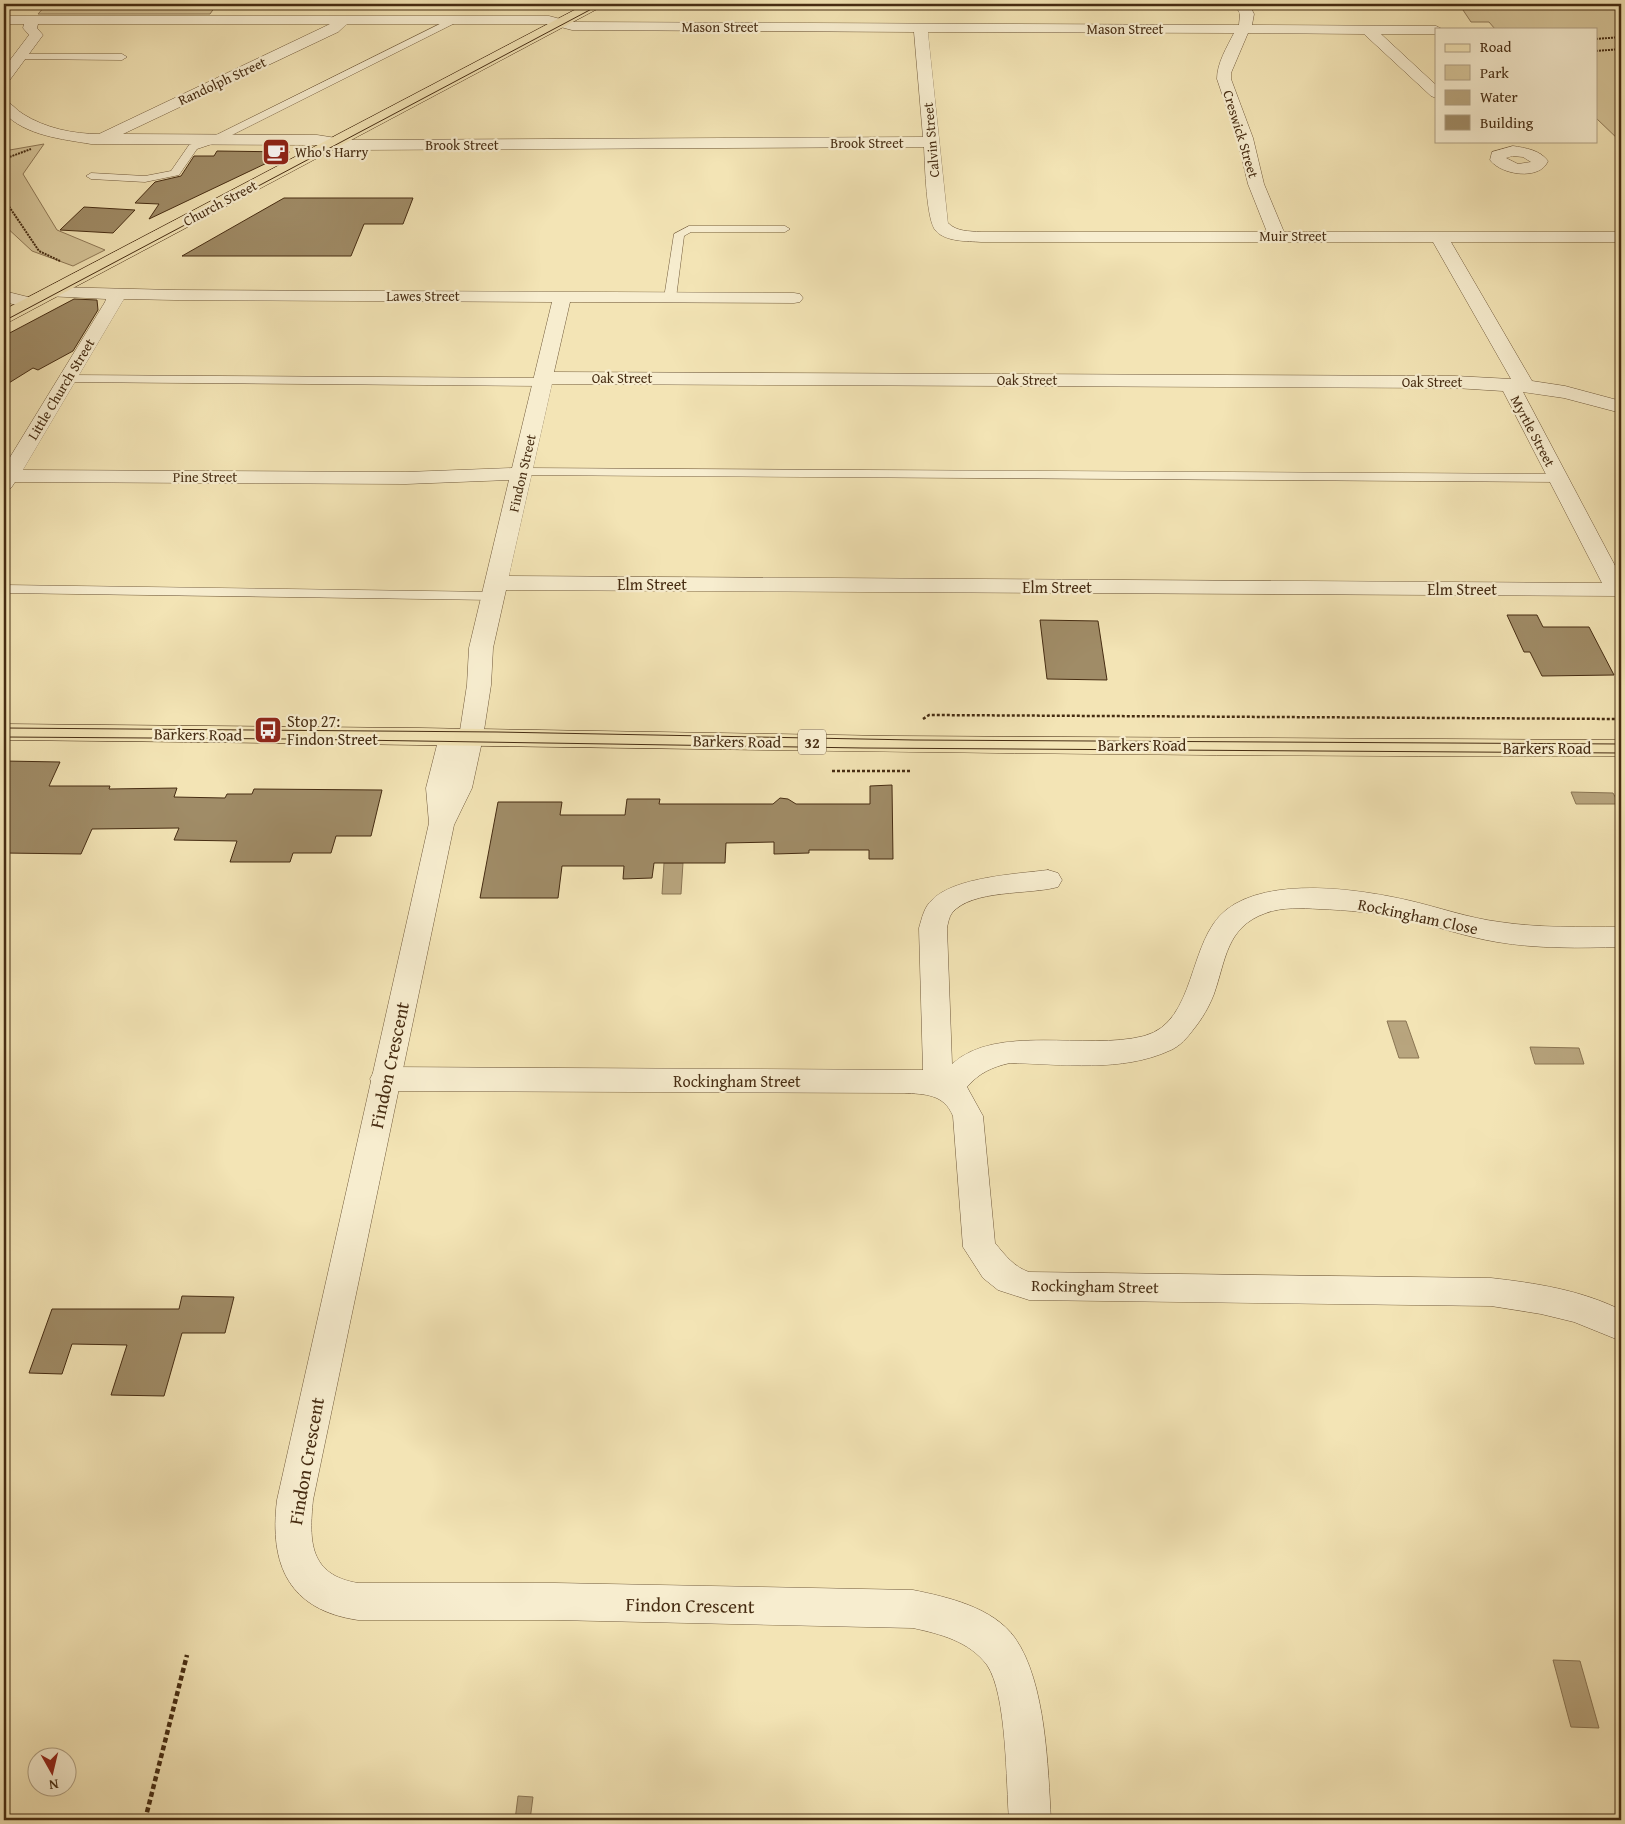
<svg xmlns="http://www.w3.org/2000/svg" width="1625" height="1824" font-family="'Gentium Book Plus',serif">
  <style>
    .green { fill: #d6c599; stroke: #8e7856 }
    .water { fill: #b8a57e; stroke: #8a7553 }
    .building { fill: #a08c67; stroke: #462c12 }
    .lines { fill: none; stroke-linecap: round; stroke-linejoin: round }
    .service-casing { stroke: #715a3b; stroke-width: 1 }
    .minor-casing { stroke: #715a3b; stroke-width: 1 }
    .tertiary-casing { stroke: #715a3b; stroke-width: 1 }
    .primary-casing { stroke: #462c12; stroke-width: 1 }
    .path-far2 { stroke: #462c12; stroke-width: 2; stroke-dasharray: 2 1; stroke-linecap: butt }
    .path-far1 { stroke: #462c12; stroke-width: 2.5; stroke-dasharray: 3 2; stroke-linecap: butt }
    .path { stroke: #462c12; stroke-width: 4.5; stroke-dasharray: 5 3; stroke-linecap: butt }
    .service { fill: #f7edcf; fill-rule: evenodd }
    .minor { fill: #f7edcf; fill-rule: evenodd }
    .tertiary { fill: #f7edcf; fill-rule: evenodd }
    .primary { fill: #f3e4b5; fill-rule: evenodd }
    .tram { stroke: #462c12; stroke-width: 1 }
    .labels { text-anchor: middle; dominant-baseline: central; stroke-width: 4.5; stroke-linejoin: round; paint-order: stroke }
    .far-street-label { font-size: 14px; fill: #462c12; stroke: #f7edcf }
    .far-poi-label { font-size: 14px; fill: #462c12; stroke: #f7edcf; text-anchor: start }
    .shield { fill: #f7edcf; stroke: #7b664b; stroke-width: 1 }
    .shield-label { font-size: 15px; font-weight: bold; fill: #462c12 }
    .street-label { font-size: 16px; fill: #462c12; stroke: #f7edcf }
    .poi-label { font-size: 16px; fill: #462c12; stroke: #f7edcf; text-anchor: start }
    .near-street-label { font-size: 19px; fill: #462c12; stroke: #f7edcf }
  </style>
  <rect width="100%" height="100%" fill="#f3e4b5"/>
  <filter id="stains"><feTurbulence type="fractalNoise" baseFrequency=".004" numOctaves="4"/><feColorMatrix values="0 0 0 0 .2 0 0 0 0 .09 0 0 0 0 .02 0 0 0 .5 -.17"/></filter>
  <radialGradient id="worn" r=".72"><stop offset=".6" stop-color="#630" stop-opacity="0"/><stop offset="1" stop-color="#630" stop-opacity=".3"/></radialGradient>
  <g class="green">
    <path d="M47 4H217L210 14H38Z"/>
    <path d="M1459 4H1621V142L1596 118V29H1495L1489 22H1471Z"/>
    <path d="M44 144 23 174 57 230 105 250 73 266 32 251 4 225V151Z"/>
  </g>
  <g class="water">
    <path d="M1571 792 1613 793 1619 804H1576Z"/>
    <path d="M664 863H683L681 894H662Z"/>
    <path d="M1387 1021H1406L1419 1058H1399Z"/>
    <path d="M1530 1047 1579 1048 1584 1064H1535Z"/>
    <path d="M1553 1660 1580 1661 1599 1728 1571 1727Z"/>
    <path d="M518 1796 533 1797 530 1820H515Z"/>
  </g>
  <g class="building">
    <path d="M217 151 290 152 149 219 159 204 135 203 155 182 181 176 194 156H214Z"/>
    <path d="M284 198H413L403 224H364L351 256H182Z"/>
    <path d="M84 207 135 210 113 233 60 230Z"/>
    <path d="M74 299 97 300 98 310 73 351 38 370 33 368 4 386V336Z"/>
    <path d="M1507 615H1537L1543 627H1589L1614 675 1542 676 1530 652H1524Z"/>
    <path d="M1040 620 1098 621 1107 680 1047 679Z"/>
    <path d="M4 761 60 762 49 786H110L109 789 177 788 174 797 225 798 227 794H252L254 789 382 790 371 836H336L331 853H293L290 862H230L237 841 174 840 179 828 92 829 81 854 4 853Z"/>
    <path d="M892 785 893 859H869V850H809V853L774 854V842L726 843 725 863H654L652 878 623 879 624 866H562L558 898H480L498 802H562L560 815H625L627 799H660L659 804H773L780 798 788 799 796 804H870V786Z"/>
    <path d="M182 1296 234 1297 225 1333H182L164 1396 111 1395 127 1345 72 1344 62 1374 29 1373 52 1309H179Z"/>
  </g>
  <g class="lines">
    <g class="service-casing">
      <g id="service">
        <path d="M454 17 458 20 457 22 218 142 197 149 179 175 145 182 91 179 86 176 91 173 145 176 171 171 189 145 210 138Z"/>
        <path d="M19 54H122L127 57 122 60 16 59 14 57Z"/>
        <path d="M689 226H785L790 229 785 232H691L684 236 676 298 670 301 666 300 664 298 674 234Z"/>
        <path d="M67 375 543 378 549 382 543 386 63 382 61 379Z"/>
        <path d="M523 468 1558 474 1565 478 1558 482 518 475 516 472Z"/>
        <path d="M4 585 494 592 499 593 501 596 499 599 494 600 4 593Z"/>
      </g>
    </g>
    <g class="minor-casing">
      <g id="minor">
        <path d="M1235 4H1249L1254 14 1252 25 1436 26 1442 29H1436V34H1381L1436 85V98L1431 96 1364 34 1248 33 1231 73V79L1253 138 1264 184 1284 232H1621V242H1451L1532 381 1565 386 1621 401V413L1564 398 1523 392 1621 577V596L506 590 493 648 491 685 483 737 480 743 471 745 462 743 459 737 467 685 469 648 509 480 406 484 15 482 11 488 4 490V467L105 302 106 299 47 296 44 292 47 288 53 287 175 290 794 293 800 294 803 298 800 302 794 303 570 302 554 372 1455 376 1511 379 1433 242H981C967 241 946 242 936 231 926 221 925 164 924 147L349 150 317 145 91 144C62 139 26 136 4 113V100C12 103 16 110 23 114 45 128 73 134 99 134L330 24H38L37 28 43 35 9 81 4 82V68L29 35 23 28 24 24H4V16H549L572 22 1239 25 1240 14ZM347 24H549L572 30 914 32 923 137 349 140 317 135 123 134 338 32ZM928 32 1234 33C1227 47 1217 63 1217 79L1237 138 1248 184 1267 232H981C969 231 957 232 948 223ZM124 299 175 300 552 302 512 468 406 472 23 470ZM552 384 1455 388 1503 391 1602 583 509 576Z"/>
        <path d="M1513 146C1526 148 1540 150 1548 161 1540 181 1501 175 1490 160L1492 152ZM1513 156 1523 157 1531 162 1518 164 1506 158Z"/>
        <path d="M4 291 36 299 39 303 36 307 30 308 4 302Z"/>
        <path d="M1048 870 1058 873 1062 880 1058 887C1029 895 972 889 952 913 949 917 948 923 947 928L952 1064C997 1023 1086 1051 1144 1036 1197 1022 1187 941 1226 910 1269 876 1358 889 1407 900 1438 907 1468 918 1500 922 1540 928 1580 927 1621 927V947C1580 948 1538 949 1497 942 1466 937 1436 926 1405 919 1377 913 1348 910 1319 909 1302 908 1282 907 1266 913 1226 927 1226 960 1214 994 1209 1007 1202 1019 1193 1030 1187 1038 1180 1046 1171 1050 1122 1073 1062 1064 1010 1063 992 1067 979 1073 967 1087L983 1116 995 1243C1005 1255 1014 1267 1029 1272L1491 1278C1535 1283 1581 1290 1621 1310V1341L1574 1322 1541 1314 1491 1306 1029 1300 998 1290 983 1278 963 1247 953 1116C944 1094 925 1094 904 1093L385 1091 374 1087 370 1079 374 1071 385 1067 923 1070 919 928C922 918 924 907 932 900 954 877 1017 874 1048 870Z"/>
      </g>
    </g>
    <g class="tertiary-casing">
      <path id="tertiary" d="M451 729 461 733 471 729 480 731 483 737 472 788 454 825 313 1500C309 1541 309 1575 358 1583H555L913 1590C947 1597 993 1607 1015 1638 1046 1682 1048 1768 1051 1820H1009C1006 1783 1007 1694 987 1665 969 1641 940 1634 913 1628L555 1620H358C289 1610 269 1565 277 1500L429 823 426 788 439 737 442 731Z"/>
    </g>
    <g class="primary-casing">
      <g id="primary">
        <path d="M586 4H603L601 7 11 321 4 322V310Z"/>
        <path d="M4 724 419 728 892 736 1621 740V756C1082 758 543 745 4 740Z"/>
      </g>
    </g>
    <g class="path-far2">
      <path d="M1617 4 1621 6"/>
      <path d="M1596 39 1621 37"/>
      <path d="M1596 51 1621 49"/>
      <path d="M4 159 31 149"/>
      <path d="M4 199 39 251 60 261"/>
    </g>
    <g class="path-far1">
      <path d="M923 719 929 715 1621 719"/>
      <path d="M832 771H911"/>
    </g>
    <path class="path" d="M145 1820 187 1655"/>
    <use href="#service" class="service"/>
    <use href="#minor" class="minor"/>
    <use href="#tertiary" class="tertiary"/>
    <use href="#primary" class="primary"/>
    <g class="tram">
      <path d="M4 321 601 4"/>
      <path d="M4 728 497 732 914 740 1621 744"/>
      <path d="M4 737 291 739 863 748 1621 753"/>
    </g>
  </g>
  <defs>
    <g id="cafe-square" transform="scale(1.4375)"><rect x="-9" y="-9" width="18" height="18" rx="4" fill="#8f2418" stroke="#f7edcf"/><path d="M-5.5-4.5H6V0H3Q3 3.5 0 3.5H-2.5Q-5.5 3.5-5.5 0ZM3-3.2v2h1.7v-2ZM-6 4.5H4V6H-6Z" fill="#fff"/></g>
    <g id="bus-square" transform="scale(1.4375)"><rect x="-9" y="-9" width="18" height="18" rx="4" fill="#8f2418" stroke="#f7edcf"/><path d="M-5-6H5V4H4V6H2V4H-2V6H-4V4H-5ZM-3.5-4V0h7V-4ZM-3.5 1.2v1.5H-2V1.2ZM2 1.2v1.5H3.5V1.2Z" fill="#fff"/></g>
  </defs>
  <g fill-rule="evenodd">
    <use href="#cafe-square" x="276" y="152"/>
    <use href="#bus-square" x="268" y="730"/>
  </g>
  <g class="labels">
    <g class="far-street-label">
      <text x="720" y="27">Mason Street</text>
      <text x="1125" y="29">Mason Street</text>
      <text transform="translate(222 81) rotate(-25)">Randolph Street</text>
      <text transform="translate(1241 134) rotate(73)">Creswick Street</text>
      <text transform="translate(931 140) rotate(-95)">Calvin Street</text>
      <text x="867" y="143">Brook Street</text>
      <text x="462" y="145">Brook Street</text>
      <text transform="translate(220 203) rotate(-28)">Church Street</text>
      <text x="1293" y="236">Muir Street</text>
      <text x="423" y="296">Lawes Street</text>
      <text x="622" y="378">Oak Street</text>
      <text x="1027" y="380">Oak Street</text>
      <text x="1432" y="382">Oak Street</text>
      <text transform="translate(61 389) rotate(-59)">Little Church Street</text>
      <text transform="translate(1533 431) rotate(62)">Myrtle Street</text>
      <text transform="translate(522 473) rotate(-77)">Findon Street</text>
      <text x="205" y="477">Pine Street</text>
    </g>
    <g class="far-poi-label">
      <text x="295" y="152">Who's Harry</text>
    </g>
    <rect class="shield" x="798" y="729.5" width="28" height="25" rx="4"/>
    <g class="shield-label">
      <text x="812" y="742">32</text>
    </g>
    <g class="street-label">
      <text x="652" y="584">Elm Street</text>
      <text x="1057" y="587">Elm Street</text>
      <text x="1462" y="589">Elm Street</text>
      <text transform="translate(198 734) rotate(1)">Barkers Road</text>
      <text transform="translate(737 741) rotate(1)">Barkers Road</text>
      <text x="1142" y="745">Barkers Road</text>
      <text x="1547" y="748">Barkers Road</text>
      <text transform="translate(1418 916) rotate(12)">Rockingham Close</text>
      <text x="737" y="1081">Rockingham Street</text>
      <text transform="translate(1095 1286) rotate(1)">Rockingham Street</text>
    </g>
    <g class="poi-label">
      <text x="287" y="721">Stop 27:<tspan x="287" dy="18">Findon Street</tspan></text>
    </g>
    <g class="near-street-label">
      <text transform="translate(389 1065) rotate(-78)">Findon Crescent</text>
      <text transform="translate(306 1461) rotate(-80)">Findon Crescent</text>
      <text transform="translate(690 1605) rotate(1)">Findon Crescent</text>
    </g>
  </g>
  <rect width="1625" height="1824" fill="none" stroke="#f3e4b5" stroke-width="20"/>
  <rect x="5" y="5" width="1615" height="1814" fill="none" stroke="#462c12" stroke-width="2.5"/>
  <rect x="10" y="10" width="1605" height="1804" fill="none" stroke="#462c12"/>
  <rect x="1435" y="28" width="162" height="115" fill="#f7edcf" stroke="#b0a083"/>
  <rect x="1445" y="44" width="25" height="8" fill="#f3e4b5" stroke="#b0a083"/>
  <text x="1480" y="52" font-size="15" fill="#462c12">Road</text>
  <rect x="1445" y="65" width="25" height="15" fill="#d6c599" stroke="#b0a083"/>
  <text x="1480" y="78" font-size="15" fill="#462c12">Park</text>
  <rect x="1445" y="90" width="25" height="15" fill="#b8a57e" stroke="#b0a083"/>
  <text x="1480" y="102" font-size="15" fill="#462c12">Water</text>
  <rect x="1445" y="115" width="25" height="15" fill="#a08c67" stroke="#b0a083"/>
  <text x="1480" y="128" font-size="15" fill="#462c12">Building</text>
  <g transform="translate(52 1772) rotate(172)"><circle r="24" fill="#f7edcf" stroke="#b0a083"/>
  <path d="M0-4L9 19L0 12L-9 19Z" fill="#8f2418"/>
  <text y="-8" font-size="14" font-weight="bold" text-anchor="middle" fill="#462c12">N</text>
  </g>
  <rect width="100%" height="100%" filter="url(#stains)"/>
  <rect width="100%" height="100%" fill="url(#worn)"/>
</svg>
